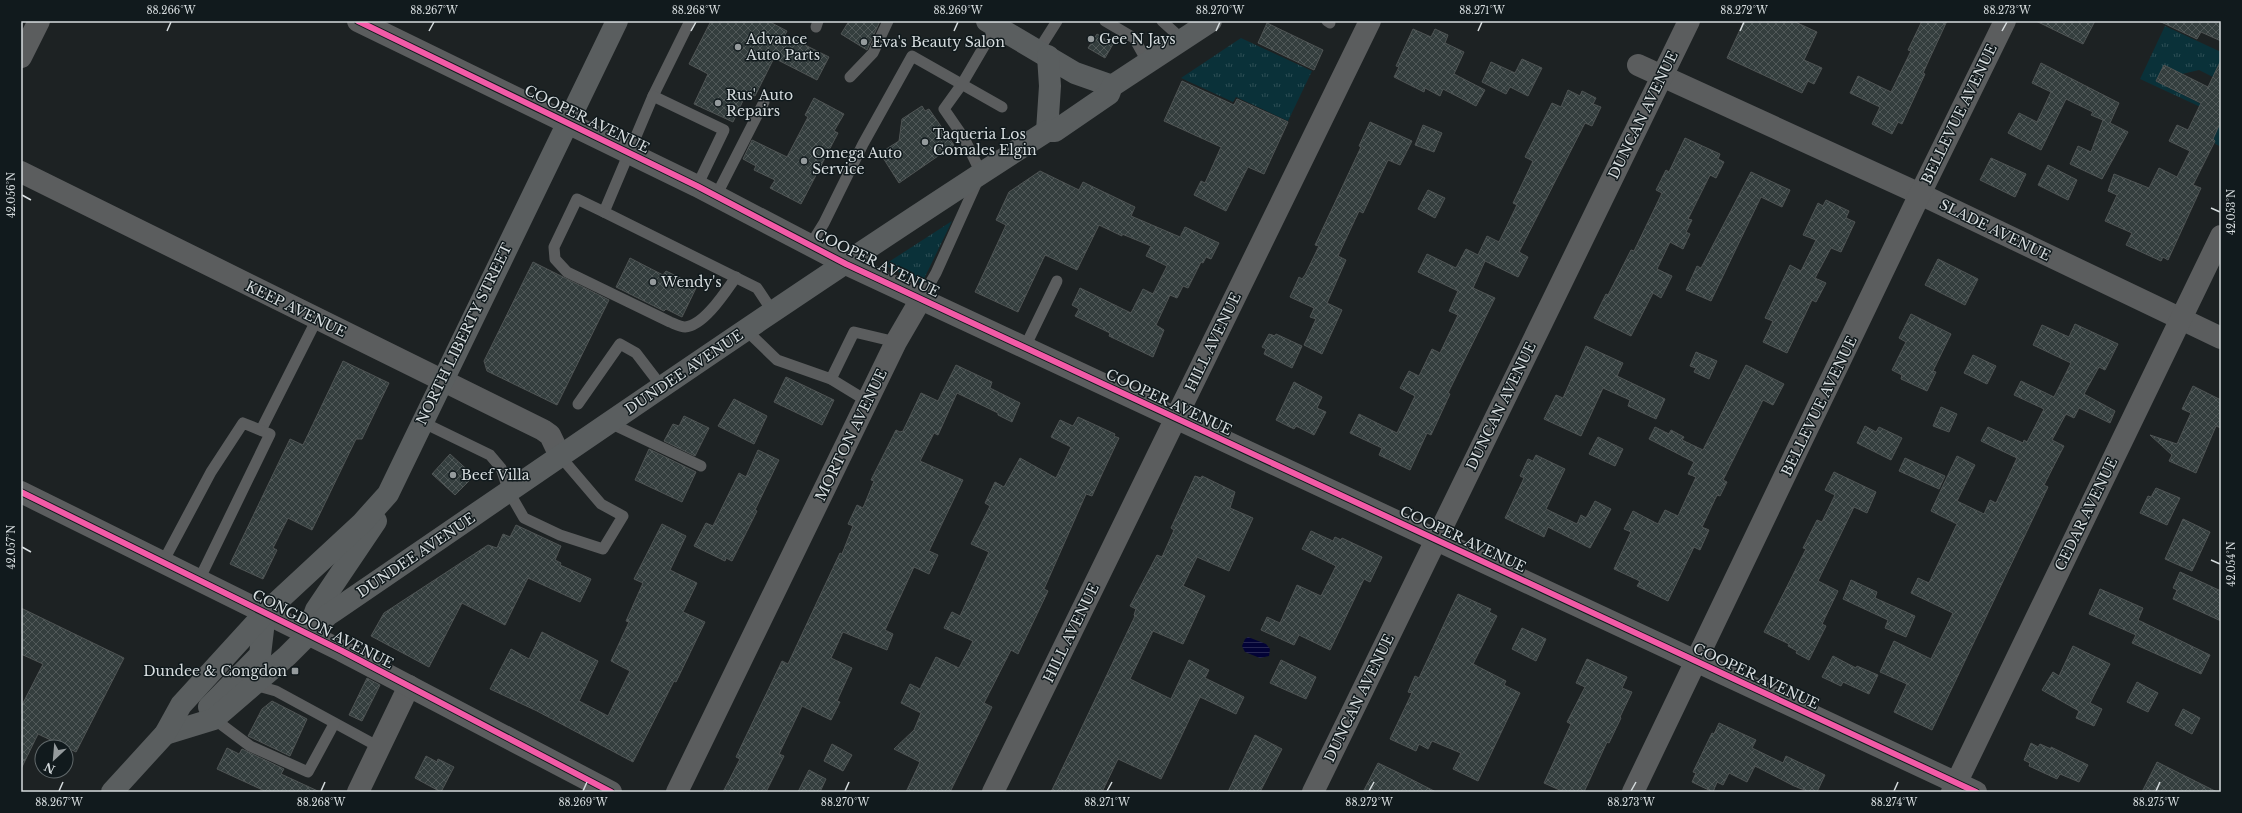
<svg xmlns="http://www.w3.org/2000/svg" width="2242" height="813" font-family="'Libre Baskerville',serif">
  <style>
    .grass { fill: url(#grass-tufts) }
    .water { fill: url(#water-rules) }
    .building { fill: url(#building-cross-hatch); stroke: #4f5454 }
    .lines { fill: none; stroke-linecap: round; stroke-linejoin: round }
    .service { stroke: #5b5d5e; stroke-width: 11 }
    .minor { stroke: #5b5d5e; stroke-width: 22 }
    .tertiary { stroke: #5b5d5e; stroke-width: 22 }
    .primary { stroke: #5a5e5f; stroke-width: 22 }
    .cycleway-casing { stroke: #111a1d; stroke-width: 8 }
    .cycleway { stroke: #f35aa7; stroke-width: 6 }
    .ticks { fill: none; stroke: #d6dcde; stroke-width: 1.5 }
    .poi-dot { fill: #959b9d; stroke: #111a1d; stroke-width: 1.5 }
    .labels { text-anchor: middle; dominant-baseline: central; stroke-width: 3; stroke-linejoin: round; paint-order: stroke }
    .poi-label { font-size: 14px; fill: #d6dcde; stroke: #111a1d; text-anchor: start }
    .street-label { font-size: 14px; fill: #d6dcde; stroke: #111a1d }
    .neatline { fill: none; stroke: #d6dcde; stroke-width: 1.5 }
    .ticks-label { font-size: 10px; text-anchor: middle; fill: #d6dcde }
  </style>
  <defs>
    <pattern id="grass-tufts" width="24" height="20" patternUnits="userSpaceOnUse"><rect width="24" height="20" fill="#0a3139"/><path d="M3 7l-1-3M5 7V3M7 7l1-3M15 17l-1-3M17 17v-4M19 17l1-3" fill="none" stroke="#2d4e55"/></pattern>
    <pattern id="water-rules" width="6" height="5" patternUnits="userSpaceOnUse"><rect width="6" height="5" fill="#030336"/><path d="M0 2.5h6" fill="none" stroke="#272753"/></pattern>
    <pattern id="building-cross-hatch" width="8" height="8" patternUnits="userSpaceOnUse"><rect width="8" height="8" fill="#343e3e"/><path d="M0 0l8 8M0 8l8-8" fill="none" stroke="#515959"/></pattern>
  </defs>
  <rect width="100%" height="100%" fill="#1d2223"/>
  <g class="grass">
    <path d="M2165 26 2221 52V78L2217 79 2199 70 2182 74 2164 65 2156 81 2221 114V147L2214 143 2207 110 2140 79Z"/>
    <path d="M1241 38 1312 71 1288 121 1236 97 1233 102 1181 78Z"/>
    <path d="M952 221 922 283 884 265Z"/>
  </g>
  <path class="water" d="M1248 637 1266 644 1270 649 1269 656 1260 658 1245 652 1242 646 1245 639Z"/>
  <g class="building">
    <path d="M711 21H768L787 31 785 35 829 57 817 80 774 58 755 96 747 92 733 122 694 104 708 74 689 64Z"/>
    <path d="M849 21H880L867 50 841 34Z"/>
    <path d="M1744 21H1793L1817 32 1804 60 1822 68 1814 84 1808 81 1802 93 1727 58Z"/>
    <path d="M1922 21H1947L1928 62 1923 73 1925 74 1902 124 1898 122 1892 134 1872 124 1880 107 1850 93 1858 76 1891 92 1911 51 1908 50Z"/>
    <path d="M2036 21H2095L2083 44Z"/>
    <path d="M2159 21H2221V41L2201 32 2197 39Z"/>
    <path d="M1267 23 1323 50 1314 70 1258 43Z"/>
    <path d="M1413 29 1431 37 1435 29 1448 35 1445 43 1464 52 1454 74 1485 90 1476 106 1443 89 1440 96 1425 88 1424 92 1394 77 1399 67 1396 66Z"/>
    <path d="M1097 34 1113 44 1105 58 1088 48Z"/>
    <path d="M1522 59 1542 68 1528 96 1510 87 1506 94 1482 82 1491 62 1515 73Z"/>
    <path d="M2221 60V121L2213 139 2215 141 2193 185 2201 188 2168 260 2163 257 2161 261 2126 245 2132 233 2105 221 2117 195 2108 191 2114 174 2149 188 2159 168 2177 177 2190 151 2169 141 2177 125 2188 130 2201 103 2156 81 2164 65 2208 87Z"/>
    <path d="M2041 63 2119 103 2110 123 2128 132 2102 179 2070 164 2078 146 2091 152 2103 120 2091 115 2093 112 2066 99 2041 150 2008 133 2019 113 2037 122 2051 92 2032 83Z"/>
    <path d="M1182 81 1234 105 1237 99 1288 122 1264 174 1248 167 1226 211 1194 195 1201 181 1205 183 1221 147 1164 121Z"/>
    <path d="M1568 90 1580 96 1582 91 1596 98 1593 104 1601 107 1592 126 1585 123 1519 252 1528 257 1518 277 1485 261 1473 288 1495 298 1448 393 1450 394 1431 435 1427 433 1410 470 1379 455 1382 448 1350 433 1359 414 1397 433 1415 396 1400 388 1409 371 1419 376 1432 349 1440 353 1458 315 1449 311 1458 291 1418 272 1427 254 1456 268 1466 249 1478 255 1487 236 1499 242 1517 205 1513 203 1533 161 1525 157 1552 103 1561 107Z"/>
    <path d="M814 98 844 114 834 131 838 133 801 204 770 188 775 180 754 170 756 166 743 159 752 140 787 157 808 117 805 115Z"/>
    <path d="M922 106 925 111 929 109 954 145 899 183 880 153 899 141 902 119Z"/>
    <path d="M1370 122 1412 141 1400 165 1388 160 1363 213 1359 211 1338 256 1346 260 1327 303 1342 310 1322 354 1304 345 1316 319 1310 317 1314 308 1290 297 1299 277 1302 279 1305 275 1319 246 1315 245 1361 147 1359 146Z"/>
    <path d="M1423 125 1442 133 1434 152 1415 145Z"/>
    <path d="M1685 138 1720 154 1718 159 1724 162 1716 178 1710 175 1688 219 1692 220 1686 232 1690 234 1683 249 1670 242 1657 269 1672 276 1661 298 1653 293 1631 336 1594 318 1606 294 1608 295 1631 250 1634 251 1662 193 1656 190 1666 170 1669 172Z"/>
    <path d="M1991 158 2026 174 2015 197 1980 180Z"/>
    <path d="M2048 165 2077 180 2068 200 2038 185Z"/>
    <path d="M1040 171 1079 190 1083 182 1135 207 1131 216 1180 237 1185 227 1219 243 1211 259 1206 257 1203 263 1201 262 1188 288 1183 286 1177 298 1170 295 1156 325 1164 330 1153 357 1109 336 1110 333 1075 316 1079 309 1072 305 1080 288 1131 313 1143 289 1153 294 1167 266 1146 256 1151 246 1122 234V236L1099 225 1077 270 1045 255 1018 312 975 292 1006 225 996 220 1009 192Z"/>
    <path d="M1751 172 1790 190 1782 207 1761 197 1711 301 1686 290 1697 266 1701 268Z"/>
    <path d="M1428 190 1445 198 1435 218 1418 209Z"/>
    <path d="M1826 200 1849 211 1846 218 1855 222 1841 252 1831 248 1815 278 1826 283 1816 302 1812 300 1787 353 1763 342 1773 321 1765 318 1790 265 1801 271 1816 240 1803 235 1818 203 1823 206Z"/>
    <path d="M630 258 663 275 666 271 697 286 682 317 666 309 664 311 616 287Z"/>
    <path d="M1938 259 1978 279 1965 305 1925 285Z"/>
    <path d="M533 262 609 300 557 405 487 371 484 361Z"/>
    <path d="M1911 314 1951 334 1933 371 1936 372 1927 391 1901 379 1902 375 1892 370 1906 342 1899 338Z"/>
    <path d="M2075 324 2118 344 2105 370 2099 367 2084 394 2115 411 2110 423 2079 408 2074 418 2066 414 2052 440 2064 446 2044 485 2048 487 1932 730 1894 712 1907 684 1880 672 1894 641 1931 659 1953 613 1911 593 1918 578 1929 583 1957 524 1931 511 1957 456 1975 465 1957 501 1984 514 1990 500 1996 503 2017 458 1981 441 1988 427 2023 443 2024 440 2027 442 2044 409 2014 395 2021 381 2054 397 2071 363 2033 345 2042 325 2069 337Z"/>
    <path d="M1269 334 1275 336 1276 334 1302 346 1292 368 1264 354 1266 349 1262 347Z"/>
    <path d="M1586 346 1623 363 1617 376 1665 399 1656 419 1628 406 1630 400 1603 388 1581 436 1544 419 1556 395 1563 398Z"/>
    <path d="M1696 352 1717 361 1709 379 1694 372 1696 368 1690 366Z"/>
    <path d="M1973 355 1996 366 1987 384 1964 373Z"/>
    <path d="M343 361 389 383 362 439H356L312 530 288 518 273 548 277 550 263 579 230 564 290 439 303 445Z"/>
    <path d="M956 365 992 382 990 388 1020 403 1012 422 998 415V413L957 393 938 435 934 433 920 461 963 480 929 551 938 555 929 574 914 567 885 630 893 634 887 650 843 632 831 658 852 668 837 701 840 702 831 720 802 706 779 754 784 756 766 792H723L740 759 736 757 782 661 788 664 840 553 842 554 853 526 848 524 857 505 863 508 874 481 871 480 896 430 900 432 903 431 921 393 938 401Z"/>
    <path d="M1746 365 1784 384 1773 405 1763 400 1723 480 1727 482 1720 496 1717 495 1702 527 1709 530 1700 550 1694 547 1668 601 1637 586 1640 581 1614 569 1631 532 1624 529 1633 511 1658 524 1665 510 1678 516 1696 477 1688 474 1694 462 1649 439 1655 427 1669 434 1671 430 1684 437 1682 440 1703 450Z"/>
    <path d="M786 377 834 400 822 425 774 402Z"/>
    <path d="M1294 382 1322 397 1317 408 1326 412 1314 435 1296 426 1294 429 1276 420Z"/>
    <path d="M2193 386 2221 400V428L2216 426 2196 473 2169 461 2172 455 2150 435 2177 444 2191 413 2182 409Z"/>
    <path d="M734 399 767 416 754 444 718 426Z"/>
    <path d="M1941 407 1957 414 1949 432 1933 426Z"/>
    <path d="M684 416 709 428 695 456 664 441 673 424 679 426Z"/>
    <path d="M1078 417 1115 434 1114 436 1119 438 1103 472 1092 496 1086 494 1044 589 1048 591 1018 654 1011 650 984 703 992 707 950 792H906L920 762 894 749 914 730 921 713 901 703 910 684 920 689 936 657 959 668 973 641 944 628 952 612 960 616 989 552 971 544 990 506 985 503 995 482 1004 487 1020 458 1056 478 1071 447 1051 437 1060 420 1073 426Z"/>
    <path d="M1865 426 1876 432 1879 427 1902 438 1891 460 1857 443Z"/>
    <path d="M1598 437 1623 449 1615 466 1589 454Z"/>
    <path d="M649 449 696 472 682 502 635 480Z"/>
    <path d="M758 450 779 460 755 510 757 511 732 561 726 558 725 561 694 546 706 523 713 526 739 473 746 477Z"/>
    <path d="M450 454 474 476 455 495 432 474Z"/>
    <path d="M1536 455 1565 469 1546 509 1577 524 1581 515 1586 518 1595 501 1611 509 1590 548 1548 527 1544 537 1505 518 1524 478 1520 476 1528 459 1533 461Z"/>
    <path d="M1905 458 1945 476 1939 489 1899 471Z"/>
    <path d="M1834 472 1876 492 1867 513 1854 507 1818 581 1838 591 1822 624 1826 626 1809 660 1796 653 1797 651 1788 646 1789 644 1764 632 1806 549 1803 548 1817 520 1822 522 1835 495 1825 490Z"/>
    <path d="M1195 476 1201 478 1202 476 1235 492 1230 508 1253 518 1229 571 1197 557 1183 586 1205 596 1183 644 1153 631 1130 679 1171 699 1189 660 1209 670 1205 678 1244 697 1236 714 1200 697 1161 779 1118 759 1102 792H1051L1135 616 1134 615 1136 609 1130 606 1157 555 1162 557 1174 530 1171 528Z"/>
    <path d="M2156 488 2180 498 2167 525 2140 513 2148 496 2151 497Z"/>
    <path d="M2183 519 2210 532 2192 571 2165 559Z"/>
    <path d="M662 524 686 536 670 570 697 583 683 612 705 622 676 682 674 681 633 762 537 711 490 689 511 649 529 659 542 632 598 661 579 701 608 716 630 671 611 661 629 622 626 621 643 583 634 579Z"/>
    <path d="M516 525 561 546 555 560 561 563 560 565 591 579 580 602 528 578 505 625 462 603 429 667 371 636 384 613 488 545 497 548 503 534 510 537Z"/>
    <path d="M1311 531 1333 541 1335 537 1341 540 1342 538 1382 557 1370 582 1364 579 1330 650 1299 635 1294 645 1261 630 1267 617 1280 623 1297 585 1321 596 1336 566 1302 549Z"/>
    <path d="M2180 572 2221 591V621L2173 599 2177 590 2173 588Z"/>
    <path d="M1851 580 1877 592 1875 598 1915 616 1906 637 1885 628 1888 620 1843 599Z"/>
    <path d="M2100 589 2143 608 2138 620 2210 655 2201 674 2132 643 2136 635 2089 614Z"/>
    <path d="M1458 594 1491 609 1489 612 1497 616 1473 664 1506 681 1504 685 1520 693 1478 781 1453 769 1461 753 1432 741 1428 749 1419 744 1416 751 1390 739 1412 693 1408 692 1415 676 1419 678Z"/>
    <path d="M21 608 124 658 76 752 38 734 21 769V707L43 664 21 654Z"/>
    <path d="M1522 628 1546 639 1536 661 1512 649Z"/>
    <path d="M2073 646 2110 664 2090 703 2102 709 2094 726 2076 718 2079 711 2042 690 2053 672 2059 676Z"/>
    <path d="M1833 656 1856 668 1857 666 1878 675 1869 694 1843 682 1841 686 1822 677Z"/>
    <path d="M1587 659 1627 677 1622 688 1632 692 1620 717 1621 718 1609 743 1607 742 1584 792H1564L1544 783 1571 724 1567 722 1585 687 1576 683Z"/>
    <path d="M1281 660 1316 677 1306 699 1270 683Z"/>
    <path d="M367 678 380 685 362 721 349 715Z"/>
    <path d="M2137 682 2158 693 2148 712 2127 702Z"/>
    <path d="M272 701 307 719 290 756 248 736 262 709Z"/>
    <path d="M2183 709 2200 718 2192 734 2175 725Z"/>
    <path d="M1719 723 1756 740 1752 748 1783 763 1786 756 1825 775 1817 792H1810L1794 786 1755 766 1747 782 1729 773 1723 785 1717 782 1713 792 1692 782 1696 773 1693 772 1712 733 1714 734Z"/>
    <path d="M1255 735 1282 749 1260 792H1228Z"/>
    <path d="M2031 743 2038 747 2040 744 2051 749V747L2088 765 2079 782 2060 774 2057 779 2029 766 2030 763 2024 760Z"/>
    <path d="M832 744 852 755 843 771 824 761Z"/>
    <path d="M227 748 239 754 242 749 284 769 281 774 320 792H267L217 769Z"/>
    <path d="M426 756 437 762 438 759 454 767 441 792 415 778Z"/>
    <path d="M2157 762 2217 792H2142Z"/>
    <path d="M1378 763 1397 772 1436 792H1363Z"/>
    <path d="M809 770 826 779 820 792H798Z"/>
  </g>
  <g class="lines">
    <g class="service">
      <path d="M690 21 653 96 604 212 757 288 773 312"/>
      <path d="M1105 21 1134 38 1148 63"/>
      <path d="M1162 21 1183 40"/>
      <path d="M1327 21 1330 23"/>
      <path d="M816 27 818 21"/>
      <path d="M1038 51 1057 21"/>
      <path d="M850 77 873 53 888 21"/>
      <path d="M653 96 724 130 697 186"/>
      <path d="M716 196 764 102"/>
      <path d="M604 212 577 199 554 247 555 259 567 272 670 322C675 324 681 327 685 327 704 326 726 291 736 277"/>
      <path d="M811 244 824 223 863 144 912 56 1002 107"/>
      <path d="M921 299 936 273 981 173 964 138 944 109 962 84 996 26"/>
      <path d="M746 330 777 360 831 379 854 332 896 342"/>
      <path d="M1025 347 1057 281"/>
      <path d="M831 379 867 401"/>
      <path d="M578 404 620 344 636 353 662 387"/>
      <path d="M422 422 490 455 501 468 509 492 524 518 560 535 603 549 623 516 601 504 560 456"/>
      <path d="M610 423 701 466"/>
      <path d="M261 430 317 319"/>
      <path d="M163 562 211 472 243 423 270 434 199 580"/>
      <path d="M255 685 276 691 379 747"/>
      <path d="M214 719 250 746 308 772 334 724"/>
    </g>
    <g class="minor">
      <path d="M358 21 697 186 846 264 1976 792"/>
      <path d="M21 57 39 21"/>
      <path d="M1638 65 1920 194 2221 338"/>
      <path d="M21 172 543 430 550 435 560 456"/>
      <path d="M358 792 409 686"/>
      <path d="M677 792 896 342 921 299"/>
      <path d="M993 792 1370 21"/>
      <path d="M1633 792 1920 194 2005 21"/>
      <path d="M1952 792 2221 236"/>
    </g>
    <g class="tertiary">
      <path d="M21 492 342 651 611 792"/>
      <path d="M1313 792 1689 21"/>
    </g>
    <g class="primary">
      <path d="M987 21 1075 73 1112 86"/>
      <path d="M1047 131 1050 86 1048 56"/>
      <path d="M310 627 316 610 376 521"/>
      <path d="M209 707 260 655 265 613"/>
      <path d="M165 734 214 719 287 656 328 615C567 452 804 287 1047 131H1055L1109 94 1112 86 1211 21"/>
      <path d="M112 792 165 734 181 705 265 613 362 523 388 494 617 21"/>
    </g>
    <g class="cycleway-casing">
      <g id="cycleway">
        <path d="M358 21 697 186 846 264 1976 792"/>
        <path d="M21 492 342 651 611 792"/>
      </g>
    </g>
    <use href="#cycleway" class="cycleway"/>
  </g>
  <path class="ticks" d="M167 31 171 22M429 31 434 22M691 31 696 22M954 31 958 22M1216 31 1220 22M1478 31 1482 22M1740 31 1744 22M2002 31 2007 22M22 195 31 200M2211 208 2220 212M22 547 31 552M2211 560 2220 564M59 791 63 782M321 791 325 782M583 791 587 782M845 791 849 782M1107 791 1112 782M1369 791 1374 782M1631 791 1636 782M1894 791 1898 782M2156 791 2160 782"/>
  <g class="poi-dot">
    <circle cx="1091" cy="39" r="4"/>
    <circle cx="864" cy="42" r="4"/>
    <circle cx="738" cy="47" r="4"/>
    <circle cx="718" cy="103" r="4"/>
    <circle cx="925" cy="142" r="4"/>
    <circle cx="804" cy="161" r="4"/>
    <circle cx="653" cy="282" r="4"/>
    <circle cx="453" cy="475" r="4"/>
    <rect x="291" y="667" width="8" height="8" rx="2"/>
  </g>
  <g class="labels">
    <g class="poi-label">
      <text x="746" y="39">Advance<tspan x="746" dy="16">Auto Parts</tspan></text>
      <text x="1099" y="39">Gee N Jays</text>
      <text x="872" y="42">Eva's Beauty Salon</text>
      <text x="726" y="95">Rus' Auto<tspan x="726" dy="16">Repairs</tspan></text>
      <text x="933" y="134">Taqueria Los<tspan x="933" dy="16">Comales Elgin</tspan></text>
      <text x="812" y="153">Omega Auto<tspan x="812" dy="16">Service</tspan></text>
      <text x="661" y="282">Wendy's</text>
      <text x="461" y="475">Beef Villa</text>
      <text x="287" y="671" text-anchor="end">Dundee &amp; Congdon</text>
    </g>
    <g class="street-label">
      <text transform="translate(1959 114) rotate(-64)">BELLEVUE AVENUE</text>
      <text transform="translate(1643 115) rotate(-64)">DUNCAN AVENUE</text>
      <text transform="translate(587 119) rotate(26)">COOPER AVENUE</text>
      <text transform="translate(1995 230) rotate(26)">SLADE AVENUE</text>
      <text transform="translate(877 263) rotate(26)">COOPER AVENUE</text>
      <text transform="translate(296 309) rotate(26)">KEEP AVENUE</text>
      <text transform="translate(464 334) rotate(-64)">NORTH LIBERTY STREET</text>
      <text transform="translate(1213 342) rotate(-64)">HILL AVENUE</text>
      <text transform="translate(684 372) rotate(-34)">DUNDEE AVENUE</text>
      <text transform="translate(1169 402) rotate(25)">COOPER AVENUE</text>
      <text transform="translate(1501 406) rotate(-64)">DUNCAN AVENUE</text>
      <text transform="translate(1819 406) rotate(-64)">BELLEVUE AVENUE</text>
      <text transform="translate(851 435) rotate(-64)">MORTON AVENUE</text>
      <text transform="translate(2086 514) rotate(-64)">CEDAR AVENUE</text>
      <text transform="translate(1463 539) rotate(25)">COOPER AVENUE</text>
      <text transform="translate(416 555) rotate(-34)">DUNDEE AVENUE</text>
      <text transform="translate(323 629) rotate(27)">CONGDON AVENUE</text>
      <text transform="translate(1071 633) rotate(-64)">HILL AVENUE</text>
      <text transform="translate(1756 676) rotate(25)">COOPER AVENUE</text>
      <text transform="translate(1359 698) rotate(-64)">DUNCAN AVENUE</text>
    </g>
  </g>
  <rect width="2242" height="813" fill="none" stroke="#111a1d" stroke-width="44"/>
  <g transform="translate(54 759) rotate(206)"><circle r="19" fill="#111a1d" stroke="#60686a"/>
  <path d="M0-3L7 15L0 10L-7 15Z" fill="#959b9d"/>
  <text y="-6" font-size="11" font-weight="bold" text-anchor="middle" fill="#d6dcde">N</text>
  </g>
  <rect x="22" y="22" width="2198" height="769" class="neatline"/>
  <g class="ticks-label">
    <text x="171" y="14">88.266°W</text>
    <text x="434" y="14">88.267°W</text>
    <text x="696" y="14">88.268°W</text>
    <text x="958" y="14">88.269°W</text>
    <text x="1220" y="14">88.270°W</text>
    <text x="1482" y="14">88.271°W</text>
    <text x="1744" y="14">88.272°W</text>
    <text x="2007" y="14">88.273°W</text>
    <text transform="translate(11 195) rotate(-90)" y="4">42.056°N</text>
    <text transform="translate(2231 212) rotate(-90)" y="4">42.053°N</text>
    <text transform="translate(11 547) rotate(-90)" y="4">42.057°N</text>
    <text transform="translate(2231 564) rotate(-90)" y="4">42.054°N</text>
    <text x="59" y="806">88.267°W</text>
    <text x="321" y="806">88.268°W</text>
    <text x="583" y="806">88.269°W</text>
    <text x="845" y="806">88.270°W</text>
    <text x="1107" y="806">88.271°W</text>
    <text x="1369" y="806">88.272°W</text>
    <text x="1631" y="806">88.273°W</text>
    <text x="1894" y="806">88.274°W</text>
    <text x="2156" y="806">88.275°W</text>
  </g>
</svg>
